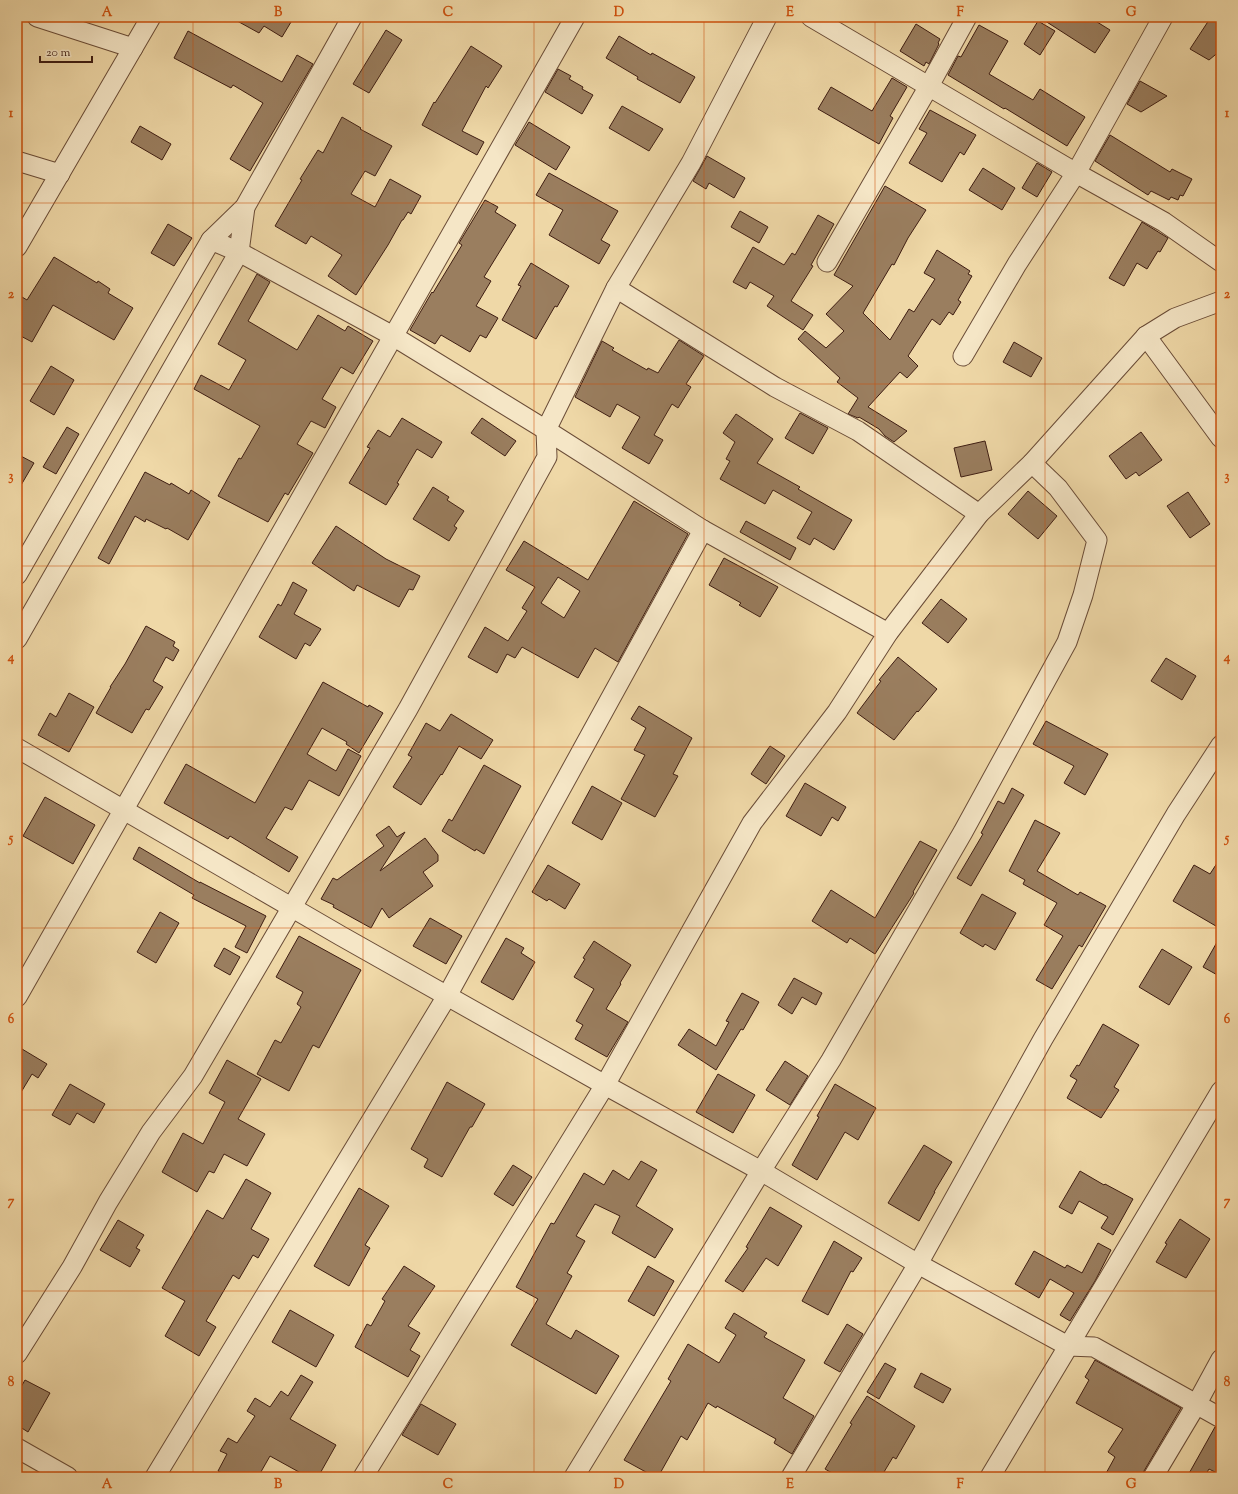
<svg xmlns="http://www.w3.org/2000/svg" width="1238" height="1494" font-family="'Sorts Mill Goudy',serif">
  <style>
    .building { fill: #9a7e5f; stroke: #3e1d12; fill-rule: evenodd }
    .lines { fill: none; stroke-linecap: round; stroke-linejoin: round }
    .street-casing { stroke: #6a4c37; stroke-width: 21 }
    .street { stroke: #f5e6c6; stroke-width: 19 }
    .grid { fill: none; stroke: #ce500d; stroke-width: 1; stroke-opacity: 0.55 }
    .neatline { fill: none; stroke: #ce500d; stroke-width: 1.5 }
    .grid-label { font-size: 13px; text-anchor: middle; font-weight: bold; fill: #ce500d }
  </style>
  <rect width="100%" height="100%" fill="#efd8a7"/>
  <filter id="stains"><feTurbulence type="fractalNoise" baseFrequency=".005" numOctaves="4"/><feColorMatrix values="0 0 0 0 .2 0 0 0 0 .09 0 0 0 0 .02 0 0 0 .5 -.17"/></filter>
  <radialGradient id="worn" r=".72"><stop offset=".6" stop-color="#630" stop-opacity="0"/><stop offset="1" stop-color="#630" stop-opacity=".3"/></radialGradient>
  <g class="building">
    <path d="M230 17H294L282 37 264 26 259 33Z"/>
    <path d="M1039 17H1089L1110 30 1095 53Z"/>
    <path d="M1211 17H1221V50L1209 60 1190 49Z"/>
    <path d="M1038 21 1055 31 1040 55 1024 44Z"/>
    <path d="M916 24 940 39 938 43 939 44 929 64 926 62 924 66 900 51Z"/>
    <path d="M979 25 1008 41 989 74 1033 100 1040 89 1085 117 1067 146 1005 108 1004 109 948 75 958 56 961 57Z"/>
    <path d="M386 30 402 40 369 93 353 84Z"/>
    <path d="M188 31 282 82 297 55 313 64 250 171 230 159 263 103 233 85 231 88 174 58Z"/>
    <path d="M619 36 651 55 652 53 695 77 680 103 637 79 638 77 606 58Z"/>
    <path d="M471 46 502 66 488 88 486 86 462 131 484 142 477 155 422 125 434 102 435 103Z"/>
    <path d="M558 69 571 76 569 79 583 87 582 89 593 95 582 114 545 92Z"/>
    <path d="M892 78 907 87 890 116 893 118 879 144 818 109 831 87 872 111Z"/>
    <path d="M1140 81 1167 96 1141 112 1127 104Z"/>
    <path d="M622 106 663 129 649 151 609 128Z"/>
    <path d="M930 110 976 135 964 155 960 152 942 182 909 163 927 133 919 129Z"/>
    <path d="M342 117 361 128 360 129 392 146 375 176 365 171 351 194 375 207 390 179 421 196 411 214 408 212 403 220H402L388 245 356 295 328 276 342 255 311 236 306 244 275 226 302 180 300 179 318 150 323 153Z"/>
    <path d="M529 122 570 147 556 170 515 145Z"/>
    <path d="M140 126 171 144 162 160 131 142Z"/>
    <path d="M1110 135 1170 172 1172 169 1192 179 1183 196 1180 195 1178 200 1171 197 1169 200 1151 191 1148 195 1095 161Z"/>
    <path d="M707 156 745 178 734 198 709 183 706 189 693 181Z"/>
    <path d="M1037 163 1052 172 1037 197 1022 188Z"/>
    <path d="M983 168 1015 188 1002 210 969 190Z"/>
    <path d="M549 173 618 211 601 240 610 245 599 264 549 235 563 210 536 195Z"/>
    <path d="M885 186 926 210 908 238 894 265 892 264 863 313 890 340 909 309 914 312 935 279 924 273 937 250 970 271 968 274 972 276 958 300 961 302 953 315 949 312 940 325 932 319 908 356 918 366 907 378 900 372 868 407 907 431 894 442 885 436 879 429 859 417 858 418 848 414 858 398 837 382 840 378 798 339 805 331 826 348 844 331 826 314 853 286 834 275Z"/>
    <path d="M485 200 498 207 495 212 516 225 484 277 491 281 476 306 498 318 486 338 480 335 470 352 441 335 435 344 410 330 432 292 433 293 462 245 459 243Z"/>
    <path d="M740 211 768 227 759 243 731 227Z"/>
    <path d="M818 215 834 224 811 265 813 266 791 301 813 315 803 330 767 306 774 296 750 282 746 289 733 282 753 247 784 265 792 253 795 255Z"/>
    <path d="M1142 222 1168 238 1160 252 1158 251 1147 269 1137 263 1124 286 1109 278Z"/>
    <path d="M168 224 192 238 174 266 151 253Z"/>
    <path d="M54 257 97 283 98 281 110 289 108 293 133 308 114 340 53 305 32 342 17 334V294L27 300Z"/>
    <path d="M531 263 569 286 557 307 555 306 536 339 502 320 521 286 518 285Z"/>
    <path d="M257 274 270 282 248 321 297 350 318 315 345 331 348 326 373 341 353 374 341 367 322 399 336 407 325 428 311 421 297 444 313 453 288 495 285 493 268 522 218 496 239 458 241 459 260 426 194 389 201 375 229 390 246 360 218 344Z"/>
    <path d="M679 340 704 356 686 384 691 387 678 408 672 404 654 435 663 440 649 464 622 448 640 417 617 404 610 417 575 397 602 341 614 348 612 350 647 370 648 368 658 373Z"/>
    <path d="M1014 342 1042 358 1031 377 1003 362Z"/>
    <path d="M51 366 74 380 54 415 30 401Z"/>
    <path d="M800 413 828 428 813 454 785 438Z"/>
    <path d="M736 414 773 439 757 463 800 487 798 489 852 520 834 550 814 538 810 545 797 538 812 512 773 490 765 504 720 479 730 461 726 459 735 442 723 433Z"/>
    <path d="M402 418 442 442 432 458 417 449 397 483 399 484 386 505 349 483 370 448 367 447 378 430 390 437Z"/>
    <path d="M482 418 516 441 505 456 471 433Z"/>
    <path d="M67 427 79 434 56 474 43 467Z"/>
    <path d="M1141 432 1162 460 1139 476 1136 472 1126 479 1109 456Z"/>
    <path d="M985 441 992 470 961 477 954 448Z"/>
    <path d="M17 454 34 463 17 492Z"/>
    <path d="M145 472 170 485 171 483 189 494 191 490 210 502 188 540 167 528 166 529 146 519 145 522 135 516 109 564 98 558Z"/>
    <path d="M433 487 449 497 447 500 464 511 454 526 457 528 449 541 413 519Z"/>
    <path d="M1028 491 1057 516 1038 539 1008 514Z"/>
    <path d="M1188 492 1210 524 1190 538 1167 506Z"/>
    <path d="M634 501 688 534 618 662 595 648 578 678 522 647 515 658 507 654 497 673 468 657 485 627 508 641 527 611 522 608 535 587 506 570 524 541 588 580ZM558 577 580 591 564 618 541 603Z"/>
    <path d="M746 521 796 548 790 560 740 532Z"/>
    <path d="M336 526 386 559 420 576 413 590 409 589 399 607 357 585 354 591 312 563Z"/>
    <path d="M724 558 778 587 760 617 739 605 741 603 709 585Z"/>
    <path d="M293 582 307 590 294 614 321 629 310 646 305 643 296 659 259 637 278 604 281 606Z"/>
    <path d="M941 599 967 619 948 643 922 623Z"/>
    <path d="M146 626 175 642 173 646 179 650 173 661 166 657 153 681 163 687 149 710 146 709 132 733 96 713 111 687H110L125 664Z"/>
    <path d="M898 657 937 689 918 712 917 711 894 740 857 713 881 681 879 680Z"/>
    <path d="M1166 658 1196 676 1182 700 1151 681Z"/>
    <path d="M323 682 368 707 369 705 383 713 359 753 346 744 347 742 322 728 307 754 336 771 348 749 361 756 339 796 309 780 292 810 285 807 266 838 298 857 289 872 230 836 228 839 164 803 186 764 255 803Z"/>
    <path d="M69 693 94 707 69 752 38 735 50 713 56 717Z"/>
    <path d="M639 706 692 738 673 774 678 776 655 817 621 799 645 755 634 750 646 728 631 719Z"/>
    <path d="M451 714 493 740 481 759 459 746 442 775 441 774 421 805 393 787 412 757 408 755 426 723 440 731Z"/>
    <path d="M1046 721 1108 754 1085 795 1064 783 1074 766 1033 744Z"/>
    <path d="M770 746 785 756 766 784 751 774Z"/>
    <path d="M484 765 521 786 484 854 476 849 475 851 442 831 449 819 452 821Z"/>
    <path d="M805 783 846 807 838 821 832 817 821 836 786 816Z"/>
    <path d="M592 786 622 803 602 840 572 823Z"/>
    <path d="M1012 788 1024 795 971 886 957 878 983 834 981 833 998 801 1004 804Z"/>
    <path d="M45 797 95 825 73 864 23 836Z"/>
    <path d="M1035 820 1060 833 1037 871 1078 895 1080 892 1106 906 1082 947 1079 945 1052 989 1036 980 1063 936 1044 925 1057 903 1023 884 1025 880 1009 871Z"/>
    <path d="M389 826 397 837 405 832 380 871 425 838 438 855V861L423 872 433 886 389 918 382 908 371 928 333 907 334 905 321 899 333 878 337 880 384 846 376 835Z"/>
    <path d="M920 841 937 850 913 892 914 893 875 954 850 938 847 943 812 921 831 890 875 918Z"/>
    <path d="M139 847 200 883V882L266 916 247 953 235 947 246 926 192 898 194 895 133 859Z"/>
    <path d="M1221 857V929L1173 901 1194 865 1210 874Z"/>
    <path d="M548 865 580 884 565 909 549 899 547 901 532 892Z"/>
    <path d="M982 894 1016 913 995 950 985 944 983 947 960 933Z"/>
    <path d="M160 912 179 923 156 963 137 952Z"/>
    <path d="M430 918 462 936 446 964 413 946Z"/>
    <path d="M1221 935V977L1203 967Z"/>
    <path d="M299 936 361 970 319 1048 313 1045 289 1091 257 1074 275 1040 281 1043 301 1007 297 1004 303 992 276 977Z"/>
    <path d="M506 938 524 948 521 953 535 962 513 1000 481 982Z"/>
    <path d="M594 941 631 965 620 983 621 984 606 1009 628 1022 607 1057 575 1039 583 1025 576 1021 594 989 574 977 585 959 583 958Z"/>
    <path d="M224 948 240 957 230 975 214 966Z"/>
    <path d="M1162 949 1192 967 1169 1005 1139 987Z"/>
    <path d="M794 978 822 993 816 1005 802 997 792 1014 778 1005Z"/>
    <path d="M742 993 759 1002 743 1030 741 1029 716 1070 678 1045 689 1029 716 1046 729 1022 726 1021Z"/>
    <path d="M1103 1024 1139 1045 1114 1087 1119 1090 1101 1118 1067 1098 1077 1080 1070 1076 1077 1065 1079 1066Z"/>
    <path d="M17 1046 47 1064 38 1078 32 1074 17 1099Z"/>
    <path d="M227 1060 261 1079 238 1119 265 1134 247 1166 224 1154 214 1173 209 1171 197 1192 162 1172 183 1133 203 1144 225 1102 209 1093Z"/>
    <path d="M785 1061 808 1076 790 1105 766 1090Z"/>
    <path d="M718 1074 755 1095 733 1133 696 1112Z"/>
    <path d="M447 1082 485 1104 472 1127H470L442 1177 424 1167 428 1159 411 1149Z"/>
    <path d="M70 1084 105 1104 94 1123 77 1113 70 1125 52 1115Z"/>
    <path d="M835 1084 876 1108 858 1140 845 1132 817 1180 792 1165 819 1117 817 1116Z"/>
    <path d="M924 1145 952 1162 934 1192H935L919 1221 888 1203Z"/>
    <path d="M641 1161 657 1170 636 1206 673 1229 655 1258 612 1233 620 1216 595 1204 576 1236 585 1241 567 1273 572 1276 546 1324 571 1339 576 1330 619 1356 596 1394 511 1345 538 1299 516 1287 551 1223 554 1224 584 1173 604 1185 613 1170 629 1180Z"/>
    <path d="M513 1165 532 1177 513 1206 494 1194Z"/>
    <path d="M1080 1171 1104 1185 1105 1184 1133 1199 1113 1235 1101 1228 1108 1217 1079 1201 1072 1214 1059 1207Z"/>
    <path d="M246 1179 271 1193 251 1229 269 1239 258 1258 253 1255 239 1279 233 1275 206 1321 216 1327 199 1356 165 1336 185 1301 162 1288 207 1210 223 1219Z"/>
    <path d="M359 1188 389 1206 365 1245 370 1248 349 1286 314 1266Z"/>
    <path d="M770 1207 802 1226 778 1266 766 1258 743 1292 725 1281 748 1248 746 1247Z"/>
    <path d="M1180 1219 1210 1239 1186 1278 1156 1262 1167 1244 1165 1243Z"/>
    <path d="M118 1220 144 1235 136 1248 140 1250 130 1267 100 1250Z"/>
    <path d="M834 1241 862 1258 853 1272 851 1271 828 1315 802 1301Z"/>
    <path d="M1098 1243 1111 1250 1095 1281 1070 1321 1060 1315 1074 1293 1050 1279 1039 1298 1015 1284 1034 1251 1065 1268 1067 1265 1082 1273Z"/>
    <path d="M404 1266 435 1286 408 1326 420 1333 410 1350 420 1356 408 1377 355 1347 367 1324 371 1326 385 1301 382 1299Z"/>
    <path d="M648 1266 674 1281 654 1316 628 1301Z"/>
    <path d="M290 1310 334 1335 316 1367 272 1342Z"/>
    <path d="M734 1313 767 1333 764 1337 805 1360 783 1398 814 1416 792 1454 774 1443 776 1439 717 1406 716 1408 708 1403 687 1440 681 1436 658 1477H655L624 1460 671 1381 668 1379 688 1344 719 1363 736 1335 725 1328Z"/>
    <path d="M847 1324 863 1334 840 1372 824 1363Z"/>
    <path d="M1095 1360 1181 1408 1144 1471 1142 1477H1104L1115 1457 1108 1452 1123 1429 1076 1403 1089 1380 1085 1377Z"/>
    <path d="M885 1363 896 1369 879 1399 867 1392Z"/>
    <path d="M921 1373 951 1389 943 1403 914 1387Z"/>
    <path d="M301 1375 313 1382 290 1419 336 1445 318 1477H308L270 1456 258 1477H229L218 1471 227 1454 220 1451 228 1438 237 1443 255 1416 247 1411 255 1398 270 1407 281 1391 288 1396Z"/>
    <path d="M25 1380 50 1393 28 1432 17 1425V1394Z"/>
    <path d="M867 1396 915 1426 896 1459 893 1457 881 1477H839L825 1469 852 1424 850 1423Z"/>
    <path d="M421 1404 456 1424 438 1455 402 1435Z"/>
    <path d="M1215 1427 1221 1429V1475L1209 1469 1204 1477H1187Z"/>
  </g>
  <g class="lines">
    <g class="street-casing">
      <g id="street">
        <path d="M37 17 133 48"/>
        <path d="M811 17 1076 173 1164 222 1221 262"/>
        <path d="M17 161 60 174"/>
        <path d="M211 240 239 252 393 336 546 430 703 530 888 633"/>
        <path d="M17 247 151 17"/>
        <path d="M827 262 929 86 967 17"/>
        <path d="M616 288 775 387 858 431 979 514"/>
        <path d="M1146 336 1221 438"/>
        <path d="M963 356 1017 264 1076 173 1163 17"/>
        <path d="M17 575 211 240 245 207 352 17"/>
        <path d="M17 639 239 252 245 207"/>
        <path d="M17 748 341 936 605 1085 761 1171 918 1264 1068 1346 1094 1347 1221 1418"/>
        <path d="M17 997 575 17"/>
        <path d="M17 1354 72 1267 108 1202 151 1132 193 1076 408 709 547 457 546 430 616 288 691 163 767 17"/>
        <path d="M17 1448 68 1477"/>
        <path d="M155 1477 447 996 703 530"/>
        <path d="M363 1477 605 1085 752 823 837 712 888 633 979 514 1032 463 1146 336 1175 318 1221 301"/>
        <path d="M574 1477 761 1171 831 1060 963 832 1067 642 1083 595 1097 540 1058 488 1032 463"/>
        <path d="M791 1477 918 1264 1043 1039 1176 814 1221 745"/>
        <path d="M990 1477 1221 1091"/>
        <path d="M1153 1477 1196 1405 1221 1359"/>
      </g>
    </g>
    <use href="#street" class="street"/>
  </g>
  <path class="grid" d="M193 17V1477M363 17V1477M534 17V1477M704 17V1477M875 17V1477M1045 17V1477M17 203H1221M17 384H1221M17 566H1221M17 747H1221M17 928H1221M17 1110H1221M17 1291H1221"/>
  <rect width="1238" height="1494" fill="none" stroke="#efd8a7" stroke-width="44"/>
  <path d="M40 56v6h52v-6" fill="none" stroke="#3e1d12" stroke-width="2"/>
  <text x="46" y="56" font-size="12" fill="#3e1d12" stroke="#f5e6c6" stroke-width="3" paint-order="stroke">20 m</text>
  <rect x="22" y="22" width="1194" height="1450" class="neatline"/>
  <g class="grid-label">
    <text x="107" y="16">A</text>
    <text x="278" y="16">B</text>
    <text x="448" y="16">C</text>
    <text x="619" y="16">D</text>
    <text x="790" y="16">E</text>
    <text x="960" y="16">F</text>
    <text x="1131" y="16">G</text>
    <text x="11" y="117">1</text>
    <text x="1227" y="117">1</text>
    <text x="11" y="298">2</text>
    <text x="1227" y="298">2</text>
    <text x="11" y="480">3</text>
    <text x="1227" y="480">3</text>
    <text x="11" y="661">4</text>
    <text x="1227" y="661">4</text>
    <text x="11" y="842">5</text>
    <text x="1227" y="842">5</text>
    <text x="11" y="1023">6</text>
    <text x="1227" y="1023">6</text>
    <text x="11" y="1205">7</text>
    <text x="1227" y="1205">7</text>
    <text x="11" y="1386">8</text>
    <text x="1227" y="1386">8</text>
    <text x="107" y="1488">A</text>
    <text x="278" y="1488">B</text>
    <text x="448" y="1488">C</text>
    <text x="619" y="1488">D</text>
    <text x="790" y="1488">E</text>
    <text x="960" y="1488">F</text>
    <text x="1131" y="1488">G</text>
  </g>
  <rect width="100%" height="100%" filter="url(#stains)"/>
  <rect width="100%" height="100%" fill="url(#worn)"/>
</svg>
